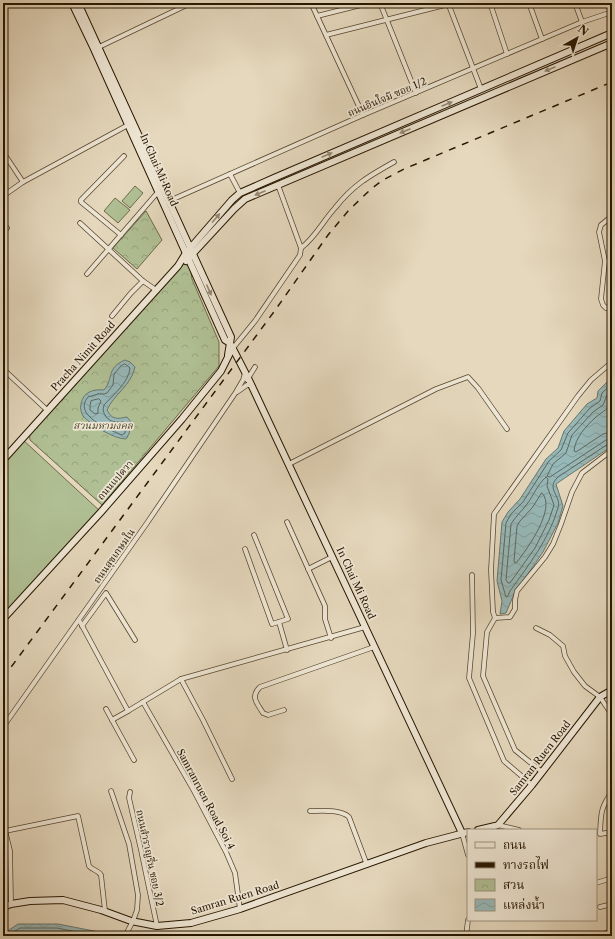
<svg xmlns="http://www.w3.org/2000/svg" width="615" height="939" font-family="'Libre Caslon Text','Noto Serif Thai',serif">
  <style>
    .park { fill: url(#park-crowns); stroke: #6c6b4a }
    .pitch { fill: #b0c094; stroke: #6c6b4a }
    .water { fill: url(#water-waves); stroke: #6a776e }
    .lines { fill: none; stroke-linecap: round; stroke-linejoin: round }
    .shore { stroke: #5f675c; stroke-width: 1 }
    .street-casing { stroke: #56462f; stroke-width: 5.5 }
    .secondary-casing { stroke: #271600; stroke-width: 8 }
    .street { stroke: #eee6d4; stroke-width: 4 }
    .secondary { stroke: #eee6d4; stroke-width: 6 }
    .rail { stroke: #271600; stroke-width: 1.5; stroke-dasharray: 7 7; stroke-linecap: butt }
    .oneway { fill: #948875 }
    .labels { text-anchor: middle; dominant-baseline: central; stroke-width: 3.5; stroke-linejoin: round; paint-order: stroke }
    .street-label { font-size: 10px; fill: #271600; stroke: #eee6d4 }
    .park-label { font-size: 10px; font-style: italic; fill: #50492c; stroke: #eee6d4 }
  </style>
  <defs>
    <pattern id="park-crowns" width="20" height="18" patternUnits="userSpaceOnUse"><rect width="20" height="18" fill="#b0c094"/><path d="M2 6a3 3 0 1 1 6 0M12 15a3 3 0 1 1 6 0" fill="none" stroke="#97a47e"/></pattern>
    <pattern id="water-waves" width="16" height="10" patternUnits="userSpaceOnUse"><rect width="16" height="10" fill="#97b8b8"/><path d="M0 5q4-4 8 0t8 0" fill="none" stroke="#829d9c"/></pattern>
  </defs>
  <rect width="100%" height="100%" fill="#e5d8bd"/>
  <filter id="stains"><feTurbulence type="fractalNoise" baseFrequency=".005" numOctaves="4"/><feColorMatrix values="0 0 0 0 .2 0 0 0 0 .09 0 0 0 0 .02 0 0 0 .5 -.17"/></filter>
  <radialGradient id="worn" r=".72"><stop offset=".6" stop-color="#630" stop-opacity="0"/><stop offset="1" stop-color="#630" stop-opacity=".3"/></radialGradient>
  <g class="park">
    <path d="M146 211 162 240 137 269 113 248Z"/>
    <path d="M189 259 192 279 219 342V366L102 505 30 440 29 431 111 339Z"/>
  </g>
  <g class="pitch">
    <path d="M135 186 143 193 130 208 122 201Z"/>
    <path d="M115 198 130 210 118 223 104 211Z"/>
    <path d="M22 439 101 512 3 619V460Z"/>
  </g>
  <g class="water">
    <path d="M125 360 130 362 135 367C131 386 114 394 107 410 112 420 117 419 127 417L131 422 129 434 126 439C114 439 91 425 83 416 81 413 80 408 81 404 83 392 93 389 104 390 114 378 106 368 125 360Z"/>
    <path d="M612 377V446L556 484 563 506 558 523 543 552 514 594 506 613 500 614 502 601 497 581 502 522 508 512 520 499 546 459 558 448 564 431 587 404 597 398 598 391Z"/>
    <path d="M18 924H58L99 932 104 936H3V934Z"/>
  </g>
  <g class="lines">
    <g class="shore">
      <path d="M125 364 130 368C129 382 113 395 104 405L103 410C106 421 113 423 124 422L126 423 125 433 122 435C110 430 72 415 88 397L98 394H104L107 393 113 385 114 374 121 366Z"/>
      <path d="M612 384 602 393 600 401 590 408 568 433 561 450 549 461 523 502 511 514 506 523 501 580 506 597 508 596 510 591C530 563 548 541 558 508 562 496 545 489 558 477L608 444 612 443"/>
      <path d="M612 390 607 395 603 405 593 412 572 435 566 453 553 464 547 476 550 477 606 440 612 438"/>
      <path d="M99 399 101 401 98 408V413L95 414 90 410V406L91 401Z"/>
      <path d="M612 399C610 409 603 411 596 417 586 426 575 438 574 451L576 452 603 434 612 432"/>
      <path d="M546 477 548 479 547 486 554 505 549 520 535 548 510 583H508L506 580 511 524C515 517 522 511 527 504 534 495 537 485 546 477Z"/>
      <path d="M542 493C557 508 527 549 517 562L515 563 514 561 517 526 520 521 532 508Z"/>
      <path d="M7 936 20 928H57L97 936"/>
      <path d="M16 936 21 933H57L70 936"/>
    </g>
    <g class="street-casing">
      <g id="street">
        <path d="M311 3 363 115"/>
        <path d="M380 3 416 93"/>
        <path d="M448 3 481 89"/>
        <path d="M490 3 507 54"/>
        <path d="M529 3 542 39"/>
        <path d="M575 3 582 22"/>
        <path d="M317 16 369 3"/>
        <path d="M326 35 449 4"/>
        <path d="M99 47 191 3"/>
        <path d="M3 152 23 182"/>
        <path d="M230 174 240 193"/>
        <path d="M3 196 23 182 128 125"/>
        <path d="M169 201 363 115 582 22 609 13H612"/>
        <path d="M612 216 601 225 599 232 605 261 601 299 603 305 606 308 612 307"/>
        <path d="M80 223 143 281 156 290"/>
        <path d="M3 224 7 228"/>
        <path d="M121 235 81 202V200L124 156"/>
        <path d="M301 248C315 238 323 221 335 208 353 185 369 176 394 162"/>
        <path d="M87 274 158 192"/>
        <path d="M112 316 131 293 143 281"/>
        <path d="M233 348 255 321 300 255 301 248 278 185"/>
        <path d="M612 362 591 380 578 396 494 514 491 570 493 612 495 618 510 617 515 609V600L517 591 545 557 553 544 561 524 572 492 582 473 612 450"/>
        <path d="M3 369 48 411"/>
        <path d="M247 380 255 367"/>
        <path d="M237 392 247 385H252"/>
        <path d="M289 464 436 389 468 377 478 388 507 429"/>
        <path d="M287 522 325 606V619L331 638"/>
        <path d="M245 549 272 624 288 619 254 535"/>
        <path d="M308 569 332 557"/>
        <path d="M472 575 473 633 469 678 504 761 532 785"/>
        <path d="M495 618 487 632 483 676 515 750 542 772"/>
        <path d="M79 620 128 711 181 679 365 627"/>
        <path d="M279 622 287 650"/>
        <path d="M82 626 106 593 135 640"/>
        <path d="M536 628 550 635 563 646 565 656 574 672 585 686 600 697 612 715"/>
        <path d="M181 679 203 720 232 779"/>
        <path d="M143 702 194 791 226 852 235 873 240 909"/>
        <path d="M106 709 134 760"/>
        <path d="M284 710 268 715 263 713C257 703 250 697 260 687L374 647"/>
        <path d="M112 720 128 711"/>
        <path d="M3 727 147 523 236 392 243 380 245 373"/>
        <path d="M111 791 129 844 138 895 137 910 133 921 125 936"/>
        <path d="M130 792 129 798 141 850 157 926"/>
        <path d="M612 792C600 808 601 815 600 834L612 832"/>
        <path d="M310 811C321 811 340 809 349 817L367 865"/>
        <path d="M3 822 10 851 11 904"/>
        <path d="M498 825 519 830"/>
        <path d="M5 831 78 816 89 866C92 870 98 870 101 875L105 911"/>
        <path d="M462 833 468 855"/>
        <path d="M596 883 612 878"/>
        <path d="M600 907 612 904"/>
        <path d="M603 934 612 931"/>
        <path d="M466 936 468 920"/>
      </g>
    </g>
    <g class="secondary-casing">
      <g id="secondary">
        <path d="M72 3 94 49 225 340 230 343 248 378 462 833"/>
        <path d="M78 3 231 337 228 355"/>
        <path d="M186 261 234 209 245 199 612 43"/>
        <path d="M3 460 178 266 186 253 232 200 240 193 274 178 612 33"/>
        <path d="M3 619 101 512 182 419 221 371 230 353"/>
        <path d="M478 830 495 826 498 825 532 785 600 697 612 690"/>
        <path d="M3 907 11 904 30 901 63 900 101 910 131 921 157 926 191 923 240 909 426 843 468 832"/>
      </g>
    </g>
    <use href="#street" class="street"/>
    <use href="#secondary" class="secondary"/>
    <path class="rail" d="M3 678 276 309 328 235 349 210 371 189 383 180 404 169 612 82"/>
  </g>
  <defs><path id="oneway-solid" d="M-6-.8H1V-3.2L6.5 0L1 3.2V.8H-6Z"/></defs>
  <g class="oneway">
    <use href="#oneway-solid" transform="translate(550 69) rotate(157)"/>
    <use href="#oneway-solid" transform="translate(447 104) rotate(-23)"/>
    <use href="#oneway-solid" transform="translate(405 131) rotate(157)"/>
    <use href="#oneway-solid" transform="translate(327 155) rotate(-23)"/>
    <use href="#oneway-solid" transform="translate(260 193) rotate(157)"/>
    <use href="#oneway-solid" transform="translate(216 218) rotate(-49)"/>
    <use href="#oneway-solid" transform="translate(209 290) rotate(66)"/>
  </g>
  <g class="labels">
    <g class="street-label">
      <text transform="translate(387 97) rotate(-23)">ถนนอินใจมี ซอย 1/2</text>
      <text transform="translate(159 170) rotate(66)">In Chai Mi Road</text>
      <text transform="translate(83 356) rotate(-48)">Pracha Nimit Road</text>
      <text transform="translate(115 480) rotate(-49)">ถนนแปดวา</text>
      <text transform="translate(114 556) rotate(-55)">ถนนสุขเกษมใน</text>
      <text transform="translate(356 583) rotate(65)">In Chai Mi Road</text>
      <text transform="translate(540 758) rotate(-52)">Samran Ruen Road</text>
      <text transform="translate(206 799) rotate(62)">Samranruen Road Soi 4</text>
      <text transform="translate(150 858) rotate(78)">ถนนสำราญรื่น ซอย 3/2</text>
      <text transform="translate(235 898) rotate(-17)">Samran Ruen Road</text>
    </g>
    <g class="park-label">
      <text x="103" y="425">สวนมหามงคล</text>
    </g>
  </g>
  <rect width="615" height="939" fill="none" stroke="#e5d8bd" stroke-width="16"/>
  <rect x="4" y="4" width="607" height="931" fill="none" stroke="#271600" stroke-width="2"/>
  <rect x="8" y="8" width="599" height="923" fill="none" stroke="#271600"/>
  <rect x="467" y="829" width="130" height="92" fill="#eee6d4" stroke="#9e937f"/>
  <rect x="475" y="842" width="20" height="6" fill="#eee6d4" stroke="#9e937f"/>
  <text x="503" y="849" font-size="12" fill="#271600">ถนน</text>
  <rect x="475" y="862" width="20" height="6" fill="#271600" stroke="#9e937f"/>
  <text x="503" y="869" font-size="12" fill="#271600">ทางรถไฟ</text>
  <rect x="475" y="879" width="20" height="12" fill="url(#park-crowns)" stroke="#9e937f"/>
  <text x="503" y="889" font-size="12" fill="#271600">สวน</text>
  <rect x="475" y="899" width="20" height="12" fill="url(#water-waves)" stroke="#9e937f"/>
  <text x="503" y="909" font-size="12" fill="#271600">แหล่งน้ำ</text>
  <g transform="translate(577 38) rotate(39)" stroke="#eee6d4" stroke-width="3" paint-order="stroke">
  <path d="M0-3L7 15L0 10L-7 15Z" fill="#271600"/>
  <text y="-6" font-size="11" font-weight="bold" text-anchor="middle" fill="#271600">N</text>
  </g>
  <rect width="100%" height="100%" filter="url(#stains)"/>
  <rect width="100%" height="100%" fill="url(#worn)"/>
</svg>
